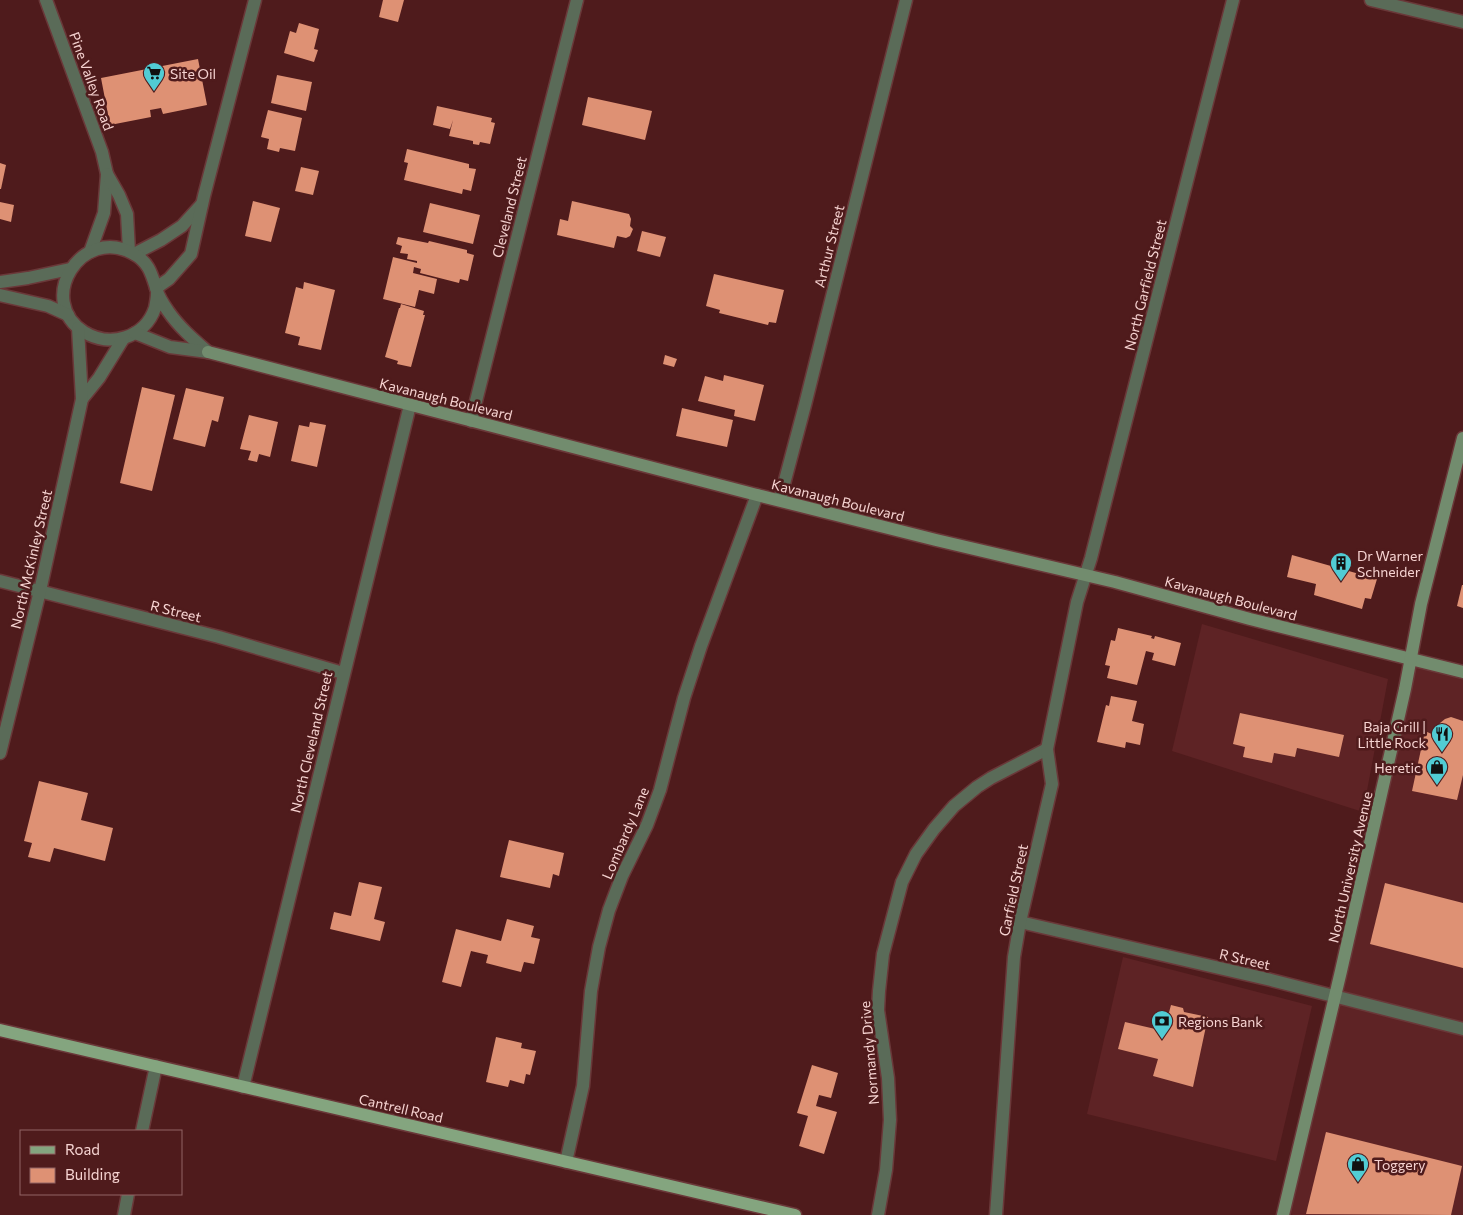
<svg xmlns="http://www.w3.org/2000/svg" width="1463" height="1215" font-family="Commissioner,sans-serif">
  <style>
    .built { fill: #5e2325 }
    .building { fill: #de9174 }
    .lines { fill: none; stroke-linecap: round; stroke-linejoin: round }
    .street-casing { stroke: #6a3839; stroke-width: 15 }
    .secondary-casing { stroke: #6a3839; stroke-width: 15 }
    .primary-casing { stroke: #6a3839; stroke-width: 15 }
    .street { stroke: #5a6b58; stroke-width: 12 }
    .secondary { stroke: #728c6e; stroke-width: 12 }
    .primary { stroke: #84a57f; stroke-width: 12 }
    .labels { text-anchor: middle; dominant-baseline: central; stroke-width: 5; stroke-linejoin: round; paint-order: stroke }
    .poi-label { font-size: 14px; fill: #f6d3d1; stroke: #4f1b1c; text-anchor: start }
    .street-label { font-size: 14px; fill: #f6d3d1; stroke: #4f1b1c }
  </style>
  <rect width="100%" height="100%" fill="#4f1b1c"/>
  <g class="built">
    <path d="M1202 624 1388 679 1363 812 1172 751Z"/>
    <path d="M1412 659 1463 672V1215H1293L1283 1212Z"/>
    <path d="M1123 957 1312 1006 1276 1161 1087 1114Z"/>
  </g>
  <g class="building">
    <path d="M383 0H404L398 22 379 17Z"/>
    <path d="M299 23 319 29 314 49 318 50 314 62 284 53 290 31 296 33Z"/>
    <path d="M198 59 207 105 163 114 161 108 150 110 151 117 110 125 101 78Z"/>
    <path d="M277 75 312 82 306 111 271 103Z"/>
    <path d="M588 97 652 111 645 140 582 125Z"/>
    <path d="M437 106 492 118 491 122 495 123 490 144 480 142 479 145 473 144V141L449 136 453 120 450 129 433 125Z"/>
    <path d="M268 110 302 118 295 151 280 148 279 152 267 149 269 139 261 137Z"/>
    <path d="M407 149 469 164V168L476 169 471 191 463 189 462 194 404 180 408 163 404 162Z"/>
    <path d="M0 163 6 165 1 189H0Z"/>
    <path d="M301 167 319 171 313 195 295 191Z"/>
    <path d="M253 201 280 208 271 242 245 236Z"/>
    <path d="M572 201 629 214 631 219 630 226 633 229 630 236 626 238 617 236 614 248 557 235 560 219 568 221Z"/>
    <path d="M0 202 14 205 11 222 0 219Z"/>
    <path d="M430 203 480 215 473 244 423 232Z"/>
    <path d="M642 231 666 237 660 257 637 251Z"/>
    <path d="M398 237 428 243 429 241 467 250V253L474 255 468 281 460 279 459 283 420 273 421 269 414 267 413 273 437 279 434 294 419 290 415 307 383 299 393 257 417 263V261L407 259 408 254 400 253 402 246 396 244Z"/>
    <path d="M714 274 784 290 776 323 769 322 768 325 719 313 720 310 706 306Z"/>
    <path d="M304 282 335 290 321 350 298 345 300 337 285 333 296 287 303 289Z"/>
    <path d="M401 304 424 311 423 315H425L411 367 397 364 398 361 385 357 399 308H400Z"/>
    <path d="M665 355 677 359 674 367 663 364Z"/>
    <path d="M724 375 764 385 755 421 734 416 735 410 698 401 705 376 723 381Z"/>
    <path d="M142 387 175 395 152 491 120 483Z"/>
    <path d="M186 388 224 397 218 422 212 420 205 447 173 439Z"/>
    <path d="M682 408 733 420 727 447 676 436Z"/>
    <path d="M249 415 278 422 270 457 259 454 257 462 248 460 251 451 240 449Z"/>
    <path d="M310 422 326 425 317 467 291 461 299 425 309 427Z"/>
    <path d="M1292 555 1377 579 1371 599 1365 598 1362 609 1314 595 1316 584 1287 577Z"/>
    <path d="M1462 585H1463V608L1457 606Z"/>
    <path d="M1118 628 1152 636 1151 638 1154 639 1155 636 1181 643 1175 666 1152 660 1154 653 1146 651 1137 685 1107 678 1110 666 1105 665 1111 640 1115 641Z"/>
    <path d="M1111 696 1137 701 1132 721 1144 724 1140 745 1126 742 1125 748 1097 742 1106 705 1109 706Z"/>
    <path d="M1240 713 1344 735 1339 757 1297 748 1295 757 1274 753 1272 763 1243 757 1245 747 1233 744Z"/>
    <path d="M1451 717 1463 721V775L1457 800 1412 791 1425 731 1436 736 1440 723 1445 719Z"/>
    <path d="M39 781 88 793 81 820 113 828 105 861 54 848 50 862 28 857 32 843 24 841Z"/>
    <path d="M509 840 564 853 559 876 553 874 550 888 500 877Z"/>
    <path d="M359 882 382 887 374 919 385 922 380 941 330 929 334 912 351 916Z"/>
    <path d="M1385 883 1463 903V968L1370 944Z"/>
    <path d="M507 919 534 926 531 937 540 939 534 964 524 962 521 972 486 963 488 955 471 951 461 987 442 982 456 929 501 941Z"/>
    <path d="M1171 1005 1183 1008 1184 1012 1208 1017 1193 1087 1153 1076 1158 1059 1118 1049 1125 1022 1164 1031Z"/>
    <path d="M496 1037 522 1043 521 1048 536 1051 530 1075 526 1074 524 1084 510 1080 508 1087 486 1082Z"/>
    <path d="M812 1065 838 1073 831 1098 819 1095 816 1106 837 1112 824 1154 799 1146 808 1116 797 1113Z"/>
    <path d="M1326 1132 1462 1166 1451 1215 1306 1214Z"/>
  </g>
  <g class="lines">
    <g class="street-casing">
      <g id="street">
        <path d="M46 0 102 152 107 174 104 213 90 252"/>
        <path d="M1371 0 1463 22"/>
        <path d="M107 174 119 195 127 214 129 251"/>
        <path d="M134 254 161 240 182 226 202 204"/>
        <path d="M0 282 28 278 70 269"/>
        <path d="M156 288 169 279 191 254 204 196 255 0"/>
        <path d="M157 293C157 298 156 303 155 308 145 338 110 348 84 332 35 301 81 224 134 254 150 263 152 276 157 291 159 298 164 305 168 311 179 327 193 339 208 352"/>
        <path d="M0 295 48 306 68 315"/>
        <path d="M135 333 170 347 208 352"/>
        <path d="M82 399 99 378 123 339"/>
        <path d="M471 421 577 0"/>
        <path d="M780 499 805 405 906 0"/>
        <path d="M0 581 219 637 343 673"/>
        <path d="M0 753 40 591 82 399 78 328"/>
        <path d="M1020 922 1271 980 1463 1029"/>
        <path d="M243 1087 410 405"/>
        <path d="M142 1131 156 1066"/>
        <path d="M566 1162 583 1086 591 991 599 947 609 910 622 876 647 825 660 790 684 698 701 646 757 495"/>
        <path d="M124 1215 128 1194"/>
        <path d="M878 1215 886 1170 890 1120 888 1078 878 1010 879 991 883 954 902 882 916 854 934 829 954 806 977 787 991 778 1047 749"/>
        <path d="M996 1215 1014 957 1020 922 1052 784 1047 749 1077 602 1091 558 1233 0"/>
      </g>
    </g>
    <g class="secondary-casing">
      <g id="secondary">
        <path d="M208 352 757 495 936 540 1115 582 1250 619 1463 672"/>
        <path d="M1283 1215 1341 971 1405 689 1421 604 1463 438"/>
      </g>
    </g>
    <g class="primary-casing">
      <path id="primary" d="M0 1030 795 1215"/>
    </g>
    <use href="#street" class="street"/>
    <use href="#secondary" class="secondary"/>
    <use href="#primary" class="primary"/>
  </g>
  <defs>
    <g id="supermarket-pin" transform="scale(1.125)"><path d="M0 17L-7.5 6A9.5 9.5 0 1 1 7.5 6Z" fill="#51ccd4" stroke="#4f1b1c"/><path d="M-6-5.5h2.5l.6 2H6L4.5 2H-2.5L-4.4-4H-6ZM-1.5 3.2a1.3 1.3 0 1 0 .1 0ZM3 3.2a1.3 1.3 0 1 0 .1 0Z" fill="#111"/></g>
    <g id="building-pin" transform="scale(1.125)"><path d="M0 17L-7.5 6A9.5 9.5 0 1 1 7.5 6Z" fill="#51ccd4" stroke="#4f1b1c"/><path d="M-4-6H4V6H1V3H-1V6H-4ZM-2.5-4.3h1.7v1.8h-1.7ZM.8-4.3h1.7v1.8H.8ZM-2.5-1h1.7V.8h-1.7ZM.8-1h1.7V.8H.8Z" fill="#111"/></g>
    <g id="restaurant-pin" transform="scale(1.125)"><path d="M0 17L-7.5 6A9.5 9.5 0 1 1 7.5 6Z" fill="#51ccd4" stroke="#4f1b1c"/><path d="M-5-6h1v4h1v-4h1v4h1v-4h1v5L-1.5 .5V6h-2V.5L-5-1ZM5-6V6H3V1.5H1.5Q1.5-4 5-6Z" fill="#111"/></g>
    <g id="shop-pin" transform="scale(1.125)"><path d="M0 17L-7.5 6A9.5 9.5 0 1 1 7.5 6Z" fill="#51ccd4" stroke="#4f1b1c"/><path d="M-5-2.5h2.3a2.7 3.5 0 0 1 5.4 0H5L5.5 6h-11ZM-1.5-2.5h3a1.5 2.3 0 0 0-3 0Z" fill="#111"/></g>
    <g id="bank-pin" transform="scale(1.125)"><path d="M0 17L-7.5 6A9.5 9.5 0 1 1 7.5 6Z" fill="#51ccd4" stroke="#4f1b1c"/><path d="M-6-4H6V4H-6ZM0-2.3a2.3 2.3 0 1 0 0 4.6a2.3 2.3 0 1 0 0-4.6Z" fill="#111"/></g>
  </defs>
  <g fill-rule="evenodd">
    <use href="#supermarket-pin" x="154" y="73"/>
    <use href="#building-pin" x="1341" y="563"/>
    <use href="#restaurant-pin" x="1442" y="734"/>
    <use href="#shop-pin" x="1437" y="767"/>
    <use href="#bank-pin" x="1162" y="1021"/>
    <use href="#shop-pin" x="1358" y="1164"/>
  </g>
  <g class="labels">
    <g class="poi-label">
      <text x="170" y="73">Site Oil</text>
      <text x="1357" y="555">Dr Warner<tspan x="1357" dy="16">Schneider</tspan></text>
      <text x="1426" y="726" text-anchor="end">Baja Grill |<tspan x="1426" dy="16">Little Rock</tspan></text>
      <text x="1421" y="767" text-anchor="end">Heretic</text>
      <text x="1178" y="1021">Regions Bank</text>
      <text x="1374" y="1164">Toggery</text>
    </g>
    <g class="street-label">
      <text transform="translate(92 81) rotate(70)">Pine Valley Road</text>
      <text transform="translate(509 207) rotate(-76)">Cleveland Street</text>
      <text transform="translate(829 246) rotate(-76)">Arthur Street</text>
      <text transform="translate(1145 285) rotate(-76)">North Garfield Street</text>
      <text transform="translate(446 399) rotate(14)">Kavanaugh Boulevard</text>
      <text transform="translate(838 500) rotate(14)">Kavanaugh Boulevard</text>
      <text transform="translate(31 559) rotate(-77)">North McKinley Street</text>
      <text transform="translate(1231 598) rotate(15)">Kavanaugh Boulevard</text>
      <text transform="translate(176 611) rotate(14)">R Street</text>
      <text transform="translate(311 742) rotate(-77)">North Cleveland Street</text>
      <text transform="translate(625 833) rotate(-67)">Lombardy Lane</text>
      <text transform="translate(1350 867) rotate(-77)">North University Avenue</text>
      <text transform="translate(1013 890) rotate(-78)">Garfield Street</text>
      <text transform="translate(1245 959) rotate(13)">R Street</text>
      <text transform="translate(869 1053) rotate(-95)">Normandy Drive</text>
      <text transform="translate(401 1108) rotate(13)">Cantrell Road</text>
    </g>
  </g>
  <rect x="20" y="1130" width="162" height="65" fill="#4f1b1c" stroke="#926564"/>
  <rect x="30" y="1146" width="25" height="8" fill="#84a57f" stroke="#926564"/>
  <text x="65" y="1155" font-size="15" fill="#f6d3d1">Road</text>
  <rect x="30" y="1168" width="25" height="15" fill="#de9174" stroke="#926564"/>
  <text x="65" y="1180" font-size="15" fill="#f6d3d1">Building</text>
</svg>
